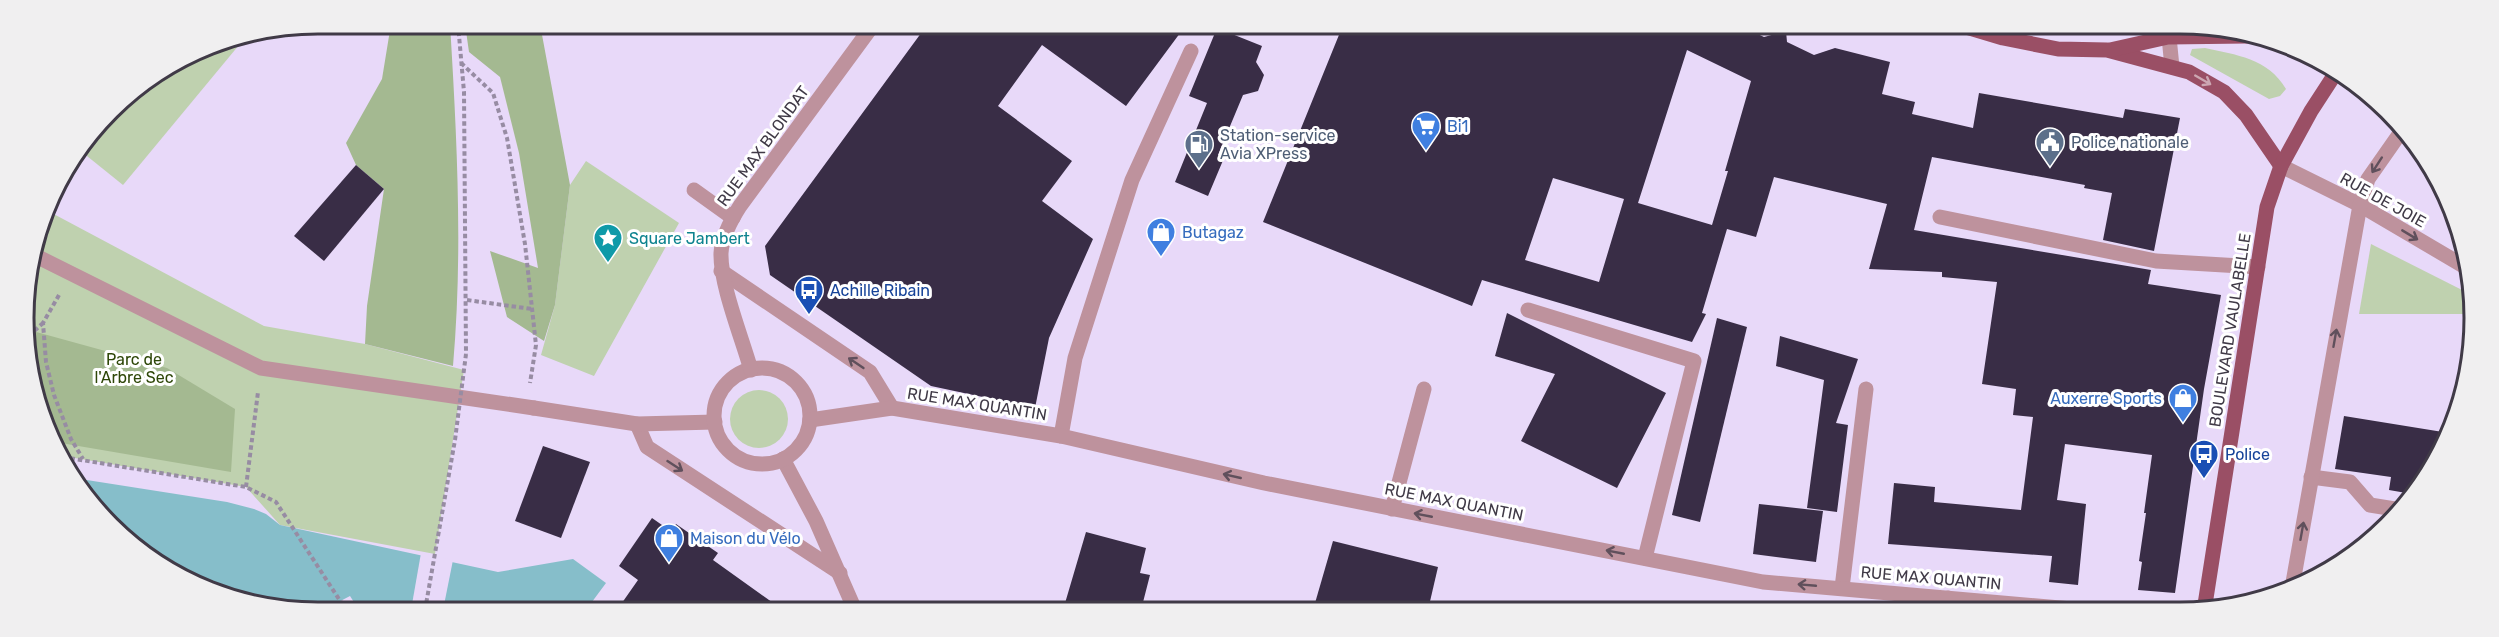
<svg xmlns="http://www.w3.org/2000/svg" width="2499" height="637" font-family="Rubik,sans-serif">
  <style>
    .green { fill: #bfd1af }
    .forest { fill: #a4b991 }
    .water { fill: #86beca }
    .pier { fill: #e8d9f9 }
    .building { fill: #392d46; fill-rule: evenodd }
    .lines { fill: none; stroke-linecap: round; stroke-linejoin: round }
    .path { stroke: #978ca3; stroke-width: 4; stroke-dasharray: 4.5 3; stroke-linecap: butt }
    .service { stroke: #be929d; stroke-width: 15 }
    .pedestrian { stroke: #be929d; stroke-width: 15 }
    .minor { stroke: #be929d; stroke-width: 15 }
    .tertiary { stroke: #be929d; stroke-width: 15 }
    .primary { stroke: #9a4f65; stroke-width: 15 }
    .path-bridge { stroke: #978ca3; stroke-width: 4; stroke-dasharray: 4.5 3; stroke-linecap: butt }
    .oneway { stroke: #cca7b2 }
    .oneway2 { stroke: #60505c }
    .labels { text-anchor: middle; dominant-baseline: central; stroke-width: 6; stroke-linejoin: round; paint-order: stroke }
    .shop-label { font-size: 16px; fill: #366cbe; stroke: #fff; text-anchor: start }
    .service-label { font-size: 16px; fill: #4e5e75; stroke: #fff; text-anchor: start }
    .street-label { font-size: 16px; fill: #403a47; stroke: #fff }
    .culture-label { font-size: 16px; fill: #0d838f; stroke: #fff; text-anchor: start }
    .transit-label { font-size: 16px; fill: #164399; stroke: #fff; text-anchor: start }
    .park-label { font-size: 16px; fill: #2e4708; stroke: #fff }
    .rim { fill: none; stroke: #403a47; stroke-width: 3 }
  </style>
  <rect width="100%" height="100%" fill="#e8d9f9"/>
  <g class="green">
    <path d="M244 39 123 185 82 152 124 97 206 46Z"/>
    <path d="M2205 48C2236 55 2268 58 2286 89L2280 96 2269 99 2190 55 2192 49Z"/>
    <path d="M586 161 679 223 594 376 541 355 555 305 570 185Z"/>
    <path d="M48 211 264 326 365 344 464 370 435 554 280 525 246 487 63 456 40 413 25 299Z"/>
    <path d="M2371 244 2468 293 2470 314H2359Z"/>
    <circle cx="759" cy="419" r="29"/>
  </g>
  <g class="forest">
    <path d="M391 24H450C457 139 463 252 453 366L365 344 367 306 384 189 356 165 346 143 382 79Z"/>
    <path d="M465 24H540L570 185 555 305 544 341 507 317 490 251 538 268 519 153 500 77 469 52Z"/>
    <path d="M29 330 167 368 235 409 231 472 55 442 40 413Z"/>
  </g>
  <path class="water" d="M74 478 227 502 254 509 266 514 280 525 498 572 573 559 606 583 586 610H359L350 596 329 607 331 610H280L172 574 85 498Z"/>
  <path class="pier" d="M421 553 453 560 443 610H411Z"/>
  <g class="building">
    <path d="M927 25H1186L1126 106 1042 45 998 106 1072 161 1042 201 1093 239 1049 338 1035 408 931 386 770 275 765 246Z"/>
    <path d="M1343 25 1741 26 1764 37 1786 31 1787 42 1814 55 1835 48 1890 62 1882 94 1915 102 1912 114 1973 128 1979 93 2123 118 2125 109 2180 118 2154 251 2103 240 2112 193 2084 188 2085 185 1932 157 1914 230 2151 270 2148 284 2221 295 2204 389 2175 593 2138 590 2142 562 2139 561 2146 513H2144L2152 455 2065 444 2057 500 2086 504 2078 585 2049 582 2052 556 1888 544 1894 483 1935 487 1934 502 2021 510 2033 417 2013 415 2016 389 1982 384 1997 282 1942 277V272L1869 269 1887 204 1774 177 1756 237 1727 229 1702 313 1706 314 1692 342 1482 280 1472 306 1263 222ZM1687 50 1751 81 1725 171H1728L1712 225 1638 203ZM1553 178 1624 199 1599 282 1525 260Z"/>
    <path d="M1217 28 1262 46 1256 62 1264 75 1258 91 1243 95 1218 155 1224 158 1208 196 1175 182 1207 103 1189 96Z"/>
    <path d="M356 165 384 189 324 261 294 236Z"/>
    <path d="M1507 313 1666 393 1617 488 1521 441 1555 374 1495 356Z"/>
    <path d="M1717 318 1747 327 1700 522 1672 515Z"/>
    <path d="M1780 336 1858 359 1836 423 1848 425 1837 512 1807 508 1824 380 1776 366Z"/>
    <path d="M2344 416 2449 433 2444 449 2412 494 2389 490 2391 477 2335 469Z"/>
    <path d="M543 446 590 462 561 538 515 521Z"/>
    <path d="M1759 504 1823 511 1816 562 1753 554Z"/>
    <path d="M652 518 672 532 676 524 718 553 713 560 783 610H617L638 580 619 566Z"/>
    <path d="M1086 532 1146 548 1140 573 1150 575 1141 610H1063Z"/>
    <path d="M1333 541 1438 567 1428 610H1313Z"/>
  </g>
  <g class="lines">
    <g class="path">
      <path d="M458 24 464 92 466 354"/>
      <path d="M461 63 493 93 507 138 525 244 536 345 530 383"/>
      <path d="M59 295 43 323 46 362 54 395 71 439 83 459"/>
      <path d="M467 300 532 309"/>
      <path d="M29 336 43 323"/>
      <path d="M63 457 246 487 276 502 346 610"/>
      <path d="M246 487 258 392"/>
      <path d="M425 610 455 440"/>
    </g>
    <g class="service">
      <path d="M2168 27 2172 67"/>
      <path d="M694 190 733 218"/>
      <path d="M1940 217 2156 261 2258 267"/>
      <path d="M721 271 870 372 892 408"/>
      <path d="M1528 310 1694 361 1645 558"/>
      <path d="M637 424 647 447 840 573"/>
      <path d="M1061 436 1075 358 1132 180 1191 51"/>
      <path d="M2311 477 2350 482 2370 505 2401 510"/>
      <path d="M1392 509 1424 389"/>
      <path d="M1842 588 1866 389"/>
      <path d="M1947 611 1948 598"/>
    </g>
    <path class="pedestrian" d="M36 256 261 368 534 408"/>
    <g class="minor">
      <path d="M2281 166 2360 205 2467 268"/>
      <path d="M534 408 637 424 715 422"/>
      <path d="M783 459 816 521 855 610"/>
      <path d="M2292 588 2360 205 2368 179 2403 129"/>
    </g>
    <g class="tertiary">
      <circle cx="762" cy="416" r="48"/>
      <path d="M751 370C742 338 720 284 721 253 722 236 731 220 740 206L873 25"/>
      <path d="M810 420 892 408 1061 436 1264 483 1763 582 2095 611"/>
    </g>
    <g class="primary">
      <path d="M1963 26 2003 38 2058 49 2107 50 2189 72 2224 92 2246 115 2281 166"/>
      <path d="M2110 50 2168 37 2247 36"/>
      <path d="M2204 611 2267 207 2281 166 2311 111 2337 71"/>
    </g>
    <path class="path-bridge" d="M455 440 466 354"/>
  </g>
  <defs><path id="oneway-shaft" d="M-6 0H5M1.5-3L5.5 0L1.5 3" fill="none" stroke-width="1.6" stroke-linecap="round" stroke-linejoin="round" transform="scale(1.5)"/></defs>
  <use class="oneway" href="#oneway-shaft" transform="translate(2203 80) rotate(30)"/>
  <g class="oneway2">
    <use href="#oneway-shaft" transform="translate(2377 165) rotate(123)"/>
    <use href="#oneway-shaft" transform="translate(2410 235) rotate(31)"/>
    <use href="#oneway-shaft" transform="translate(2335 338) rotate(-80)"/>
    <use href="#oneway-shaft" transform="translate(856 363) rotate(-146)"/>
    <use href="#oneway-shaft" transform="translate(675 466) rotate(33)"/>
    <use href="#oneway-shaft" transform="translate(1232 476) rotate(-167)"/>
    <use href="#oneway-shaft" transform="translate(1423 515) rotate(-169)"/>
    <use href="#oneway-shaft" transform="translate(2302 531) rotate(-80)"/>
    <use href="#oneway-shaft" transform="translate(1615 552) rotate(-169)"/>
    <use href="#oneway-shaft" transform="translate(1807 585) rotate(-175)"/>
  </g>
  <defs>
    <g id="supermarket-pin" transform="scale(1.5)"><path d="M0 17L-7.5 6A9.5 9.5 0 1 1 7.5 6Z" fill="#3f7fe0" stroke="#fff"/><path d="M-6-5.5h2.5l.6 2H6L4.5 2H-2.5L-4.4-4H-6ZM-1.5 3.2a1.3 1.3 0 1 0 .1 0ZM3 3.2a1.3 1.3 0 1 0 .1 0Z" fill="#fff"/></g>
    <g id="civic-pin" transform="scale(1.5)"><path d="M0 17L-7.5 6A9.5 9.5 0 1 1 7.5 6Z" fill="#5c6f8a" stroke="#fff"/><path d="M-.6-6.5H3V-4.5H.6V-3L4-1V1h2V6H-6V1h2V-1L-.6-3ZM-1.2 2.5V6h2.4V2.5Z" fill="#fff"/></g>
    <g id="fuel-pin" transform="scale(1.5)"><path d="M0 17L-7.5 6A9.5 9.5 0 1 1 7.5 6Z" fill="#5c6f8a" stroke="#fff"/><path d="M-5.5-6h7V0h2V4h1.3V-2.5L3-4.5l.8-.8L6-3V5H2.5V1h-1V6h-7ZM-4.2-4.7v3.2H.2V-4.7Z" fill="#fff"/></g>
    <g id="shop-pin" transform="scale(1.5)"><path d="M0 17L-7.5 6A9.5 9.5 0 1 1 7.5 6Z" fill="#3f7fe0" stroke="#fff"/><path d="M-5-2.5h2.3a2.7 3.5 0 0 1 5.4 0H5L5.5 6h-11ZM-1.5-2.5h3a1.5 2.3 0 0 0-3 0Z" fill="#fff"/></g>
    <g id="sight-pin" transform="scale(1.5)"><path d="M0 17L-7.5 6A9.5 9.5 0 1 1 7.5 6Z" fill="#0f9aa8" stroke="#fff"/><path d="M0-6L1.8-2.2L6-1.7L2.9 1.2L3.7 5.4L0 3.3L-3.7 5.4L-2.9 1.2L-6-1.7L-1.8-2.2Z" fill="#fff"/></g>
    <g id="bus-pin" transform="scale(1.5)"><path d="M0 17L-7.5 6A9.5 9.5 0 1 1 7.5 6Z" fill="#1a4fb4" stroke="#fff"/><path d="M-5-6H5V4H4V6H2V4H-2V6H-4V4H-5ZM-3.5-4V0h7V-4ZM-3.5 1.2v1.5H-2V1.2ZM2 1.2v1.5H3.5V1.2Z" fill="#fff"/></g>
  </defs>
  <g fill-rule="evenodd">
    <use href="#supermarket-pin" x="1426" y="126"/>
    <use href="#civic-pin" x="2050" y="142"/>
    <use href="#fuel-pin" x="1199" y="144"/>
    <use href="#shop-pin" x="1161" y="232"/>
    <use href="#sight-pin" x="608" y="238"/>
    <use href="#bus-pin" x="809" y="290"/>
    <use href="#shop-pin" x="2183" y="398"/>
    <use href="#bus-pin" x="2204" y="454"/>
    <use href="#shop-pin" x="669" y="538"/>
  </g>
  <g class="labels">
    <g class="shop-label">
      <text x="1447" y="126">Bi1</text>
      <text x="1182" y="232">Butagaz</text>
      <text x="2162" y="398" text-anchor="end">Auxerre Sports</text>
      <text x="690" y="538">Maison du Vélo</text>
    </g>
    <g class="service-label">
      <text x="1220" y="135">Station-service<tspan x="1220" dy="18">Avia XPress</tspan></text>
      <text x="2071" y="142">Police nationale</text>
    </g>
    <g class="street-label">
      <text transform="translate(763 146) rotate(-54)">RUE MAX BLONDAT</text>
      <text transform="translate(2383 200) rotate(29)">RUE DE JOIE</text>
      <text transform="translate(2230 330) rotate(-81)">BOULEVARD VAULABELLE</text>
      <text transform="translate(977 404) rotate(9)">RUE MAX QUANTIN</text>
      <text transform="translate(1454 502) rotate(11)">RUE MAX QUANTIN</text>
      <text transform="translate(1931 578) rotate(5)">RUE MAX QUANTIN</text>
    </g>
    <g class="culture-label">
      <text x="629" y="238">Square Jambert</text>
    </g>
    <g class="transit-label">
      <text x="830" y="290">Achille Ribain</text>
      <text x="2225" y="454">Police</text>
    </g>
    <g class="park-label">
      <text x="134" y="359">Parc de<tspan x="134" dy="18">l'Arbre Sec</tspan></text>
    </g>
  </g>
  <path d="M0 0H2499V637H0ZM318 34H2180A284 284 0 0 1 2464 318V318A284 284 0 0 1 2180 602H318A284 284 0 0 1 34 318V318A284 284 0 0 1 318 34Z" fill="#f0eff0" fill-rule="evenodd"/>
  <path class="rim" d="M318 34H2180A284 284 0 0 1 2464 318V318A284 284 0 0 1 2180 602H318A284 284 0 0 1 34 318V318A284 284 0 0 1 318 34Z"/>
</svg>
